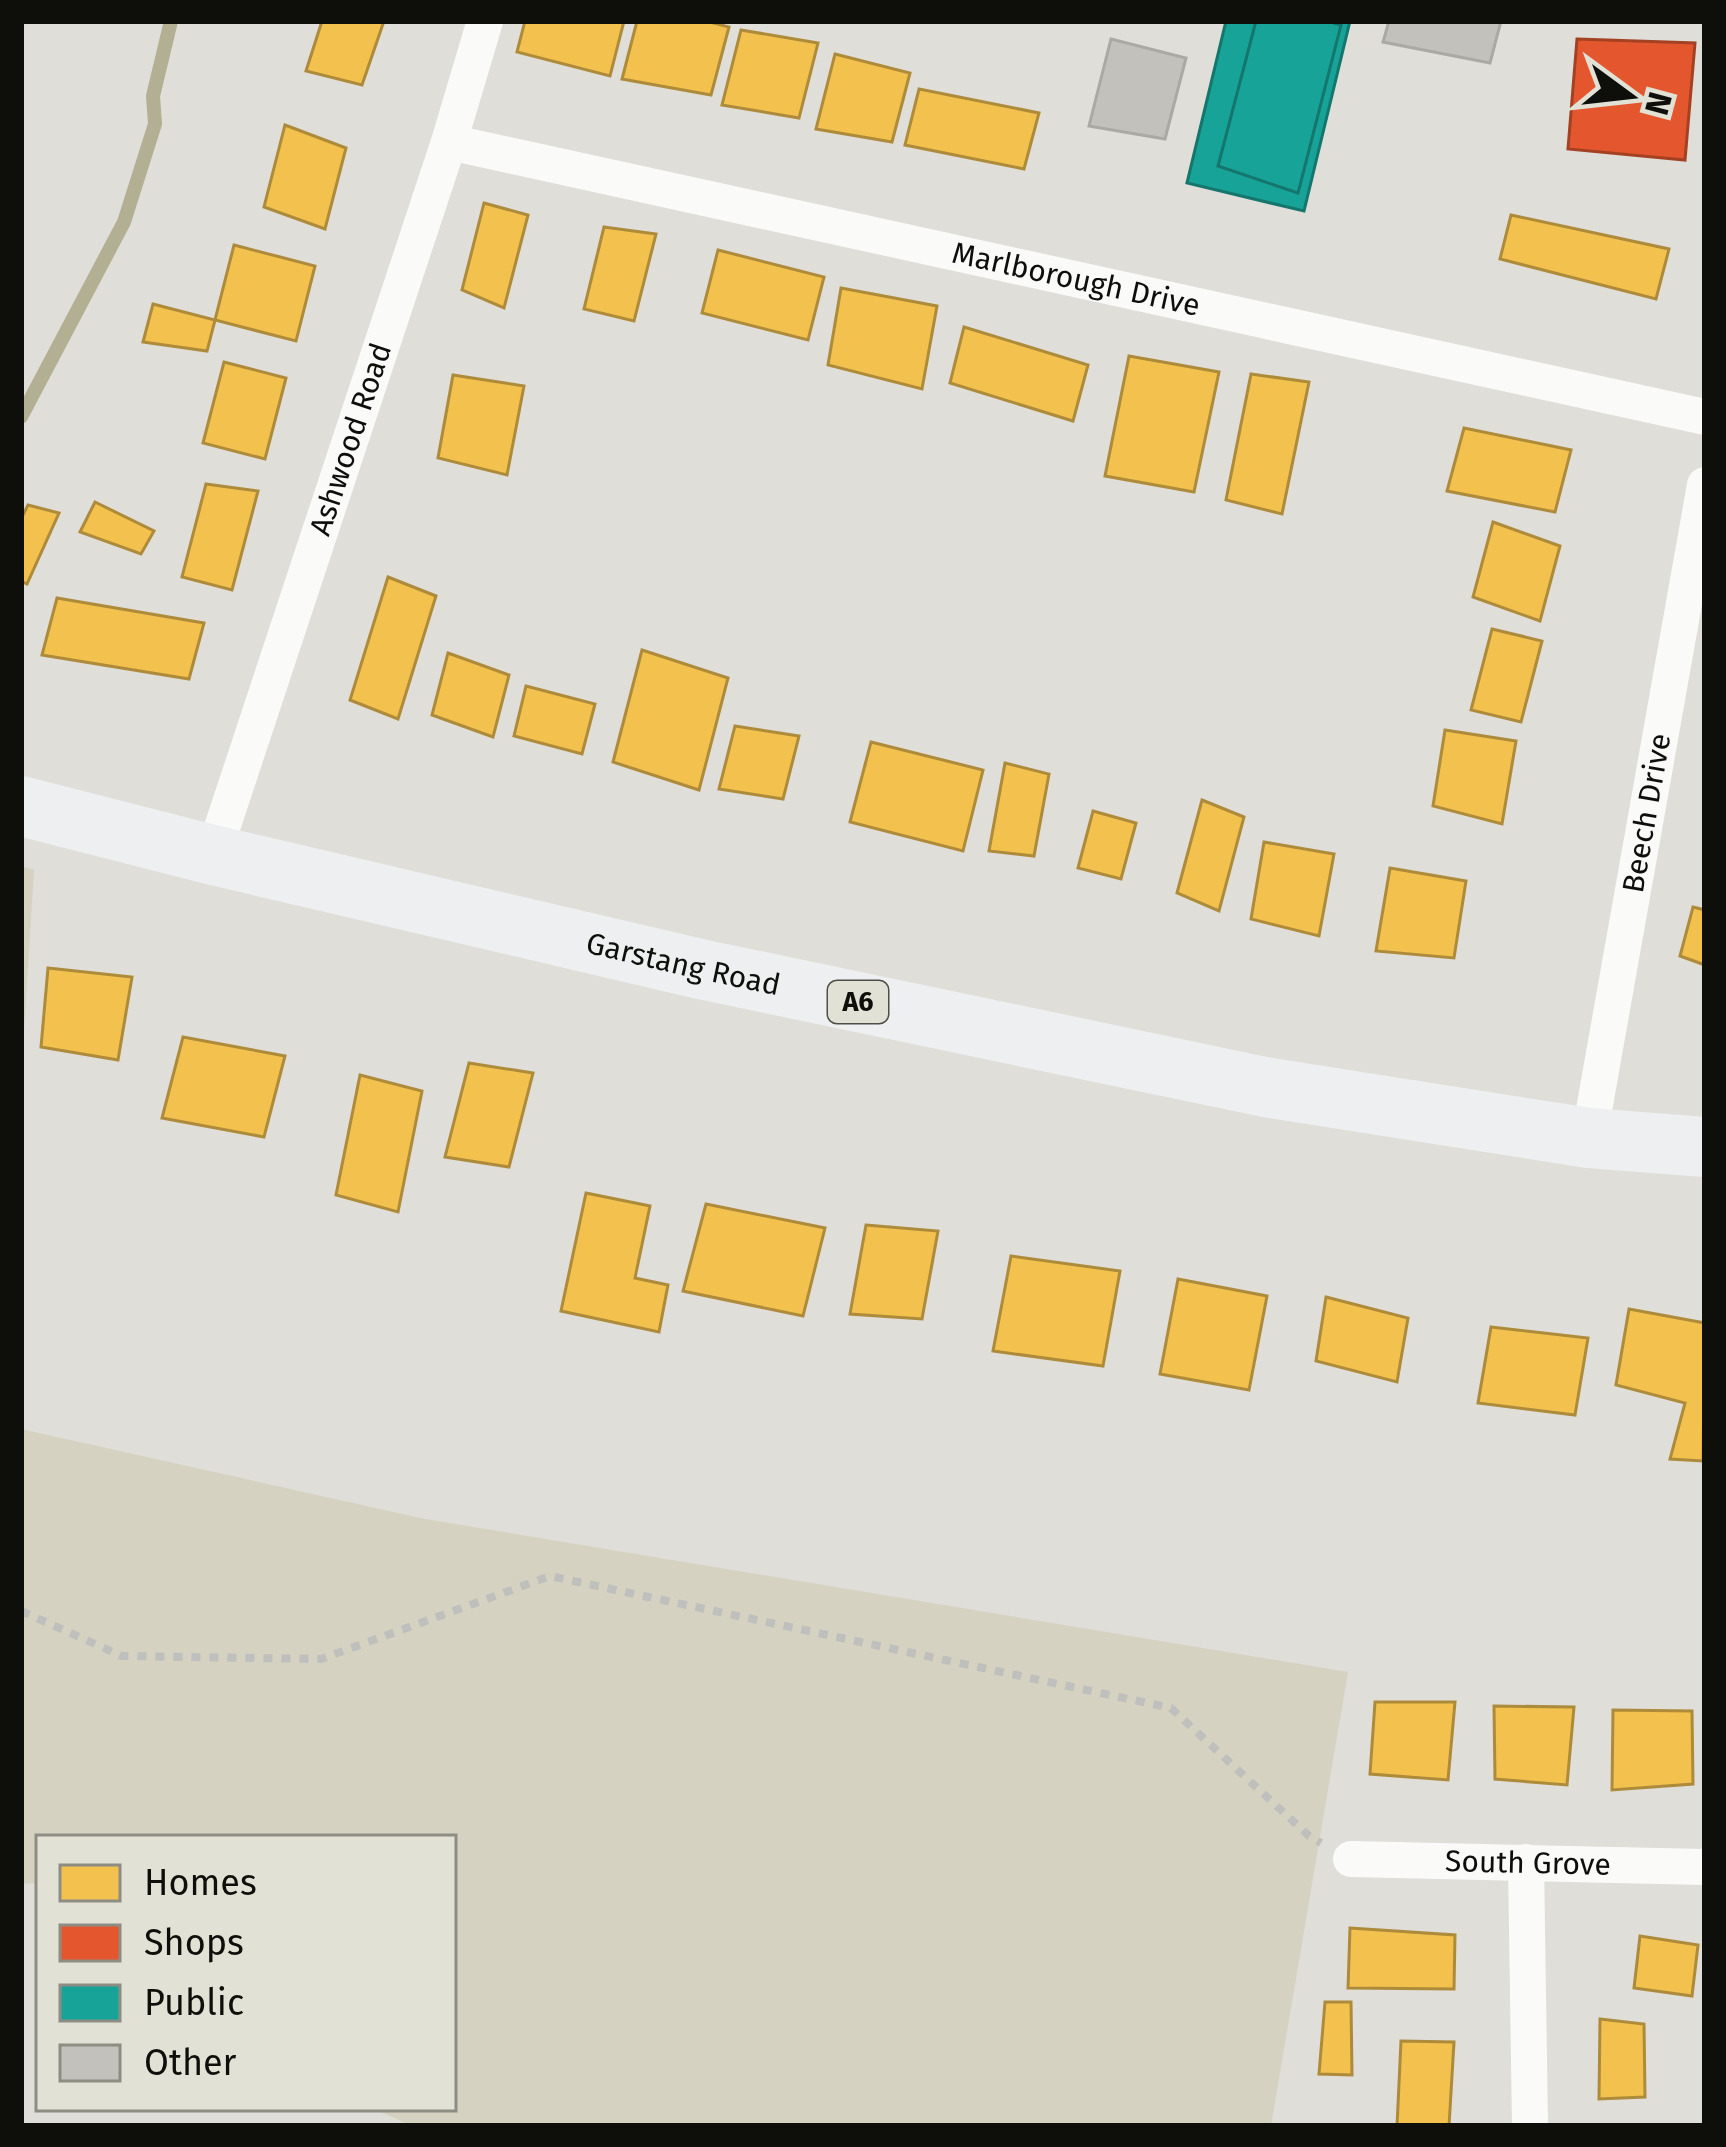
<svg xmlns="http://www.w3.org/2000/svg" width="1726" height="2147" font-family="'Fira Sans',sans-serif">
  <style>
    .green { fill: #d5d2c1 }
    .homes { fill: #f2c14e; stroke: #ae8b3a; stroke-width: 3 }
    .shops { fill: #e4572e; stroke: #a44123; stroke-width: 3 }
    .public { fill: #17a398; stroke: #14766d; stroke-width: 3 }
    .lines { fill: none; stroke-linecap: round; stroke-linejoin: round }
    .stream { stroke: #b3af92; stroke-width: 14 }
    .building { fill: #c2c1bc; stroke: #aaaaa5; stroke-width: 3 }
    .path { stroke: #bfbfbd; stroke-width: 8; stroke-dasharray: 9 9; stroke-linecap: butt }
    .minor { stroke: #fafaf9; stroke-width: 36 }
    .trunk { stroke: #edeff0; stroke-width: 60 }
    .labels { text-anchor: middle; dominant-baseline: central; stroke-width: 12; stroke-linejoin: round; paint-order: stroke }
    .shield { fill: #e2e1d5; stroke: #4e4d47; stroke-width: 3 }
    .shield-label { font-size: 27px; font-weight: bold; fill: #0e0e0a }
    .street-label { font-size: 30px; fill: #0e0e0a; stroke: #e2e1d5 }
  </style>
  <rect width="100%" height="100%" fill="#dfded8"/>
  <g class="green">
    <path d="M21 866 34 870 21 1080Z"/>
    <path d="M21 1429 425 1519 1348 1672 1271 2126H412L372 2108H453V1838H39V1883L21 1884Z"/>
  </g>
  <g class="homes">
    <path d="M322 21H384L362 85 306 71Z"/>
    <path d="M525 21H624L610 76 517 52Z"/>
    <path d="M637 21H706L729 27 711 95 622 79Z"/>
    <path d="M741 30 818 43 799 118 722 105Z"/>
    <path d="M835 54 910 73 892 142 816 129Z"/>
    <path d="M919 89 1039 113 1024 169 905 145Z"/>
    <path d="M285 125 346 148 325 229 264 207Z"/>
    <path d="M484 203 528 215 504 308 462 290Z"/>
    <path d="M1511 215 1669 249 1656 299 1500 259Z"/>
    <path d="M604 227 656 234 634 321 584 309Z"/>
    <path d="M234 245 315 266 296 341 215 320Z"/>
    <path d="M718 250 824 277 808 340 702 313Z"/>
    <path d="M841 288 937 306 922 389 828 365Z"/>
    <path d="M153 304 215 320 207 351 143 342Z"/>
    <path d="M964 327 1088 365 1073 421 950 383Z"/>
    <path d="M1129 356 1219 372 1194 492 1105 476Z"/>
    <path d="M224 362 286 378 265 459 203 443Z"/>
    <path d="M1251 374 1309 382 1282 514 1226 500Z"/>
    <path d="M453 375 524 386 507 475 438 458Z"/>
    <path d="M1464 428 1571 450 1555 512 1447 491Z"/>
    <path d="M206 484 258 491 232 590 182 577Z"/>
    <path d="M95 502 154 531 141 554 80 532Z"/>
    <path d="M28 505 59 513 27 584 21 581V519Z"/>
    <path d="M1493 522 1560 546 1540 621 1473 597Z"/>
    <path d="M388 577 436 596 398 719 350 700Z"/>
    <path d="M57 598 204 623 189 679 42 655Z"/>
    <path d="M1492 629 1542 641 1521 722 1471 710Z"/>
    <path d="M642 650 728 678 699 790 613 762Z"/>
    <path d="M448 653 509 675 493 737 432 715Z"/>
    <path d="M526 686 595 704 582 754 514 736Z"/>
    <path d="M735 726 799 736 783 799 719 789Z"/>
    <path d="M1445 730 1516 741 1502 824 1433 806Z"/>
    <path d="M871 742 983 770 963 851 850 822Z"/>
    <path d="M1005 763 1049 774 1034 856 989 851Z"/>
    <path d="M1202 800 1244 817 1219 911 1177 893Z"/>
    <path d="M1093 811 1136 823 1121 879 1078 868Z"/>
    <path d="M1264 842 1334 854 1319 936 1251 919Z"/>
    <path d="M1390 868 1466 881 1454 958 1376 951Z"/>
    <path d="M1693 907 1705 910V965L1680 956Z"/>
    <path d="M48 968 132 977 118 1060 41 1047Z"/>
    <path d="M183 1037 285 1056 264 1137 162 1118Z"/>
    <path d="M469 1063 533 1073 509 1167 445 1157Z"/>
    <path d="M360 1075 422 1091 398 1212 336 1195Z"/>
    <path d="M586 1193 650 1206 635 1278 668 1285 659 1332 561 1311Z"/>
    <path d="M706 1204 825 1228 803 1316 683 1291Z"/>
    <path d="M866 1225 938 1231 922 1319 850 1314Z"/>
    <path d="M1011 1256 1120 1271 1103 1366 993 1351Z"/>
    <path d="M1178 1279 1267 1296 1249 1390 1160 1374Z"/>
    <path d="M1326 1297 1408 1318 1397 1382 1316 1361Z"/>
    <path d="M1629 1309 1705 1323 1703 1461 1670 1459 1685 1403 1616 1385Z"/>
    <path d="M1491 1327 1588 1338 1575 1415 1478 1403Z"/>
    <path d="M1375 1702H1455L1448 1780 1370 1774Z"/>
    <path d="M1494 1706 1574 1707 1567 1785 1495 1779Z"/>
    <path d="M1613 1710 1692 1711 1693 1784 1612 1790Z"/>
    <path d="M1350 1928 1455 1935 1454 1989 1348 1988Z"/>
    <path d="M1640 1936 1698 1945 1692 1996 1634 1988Z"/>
    <path d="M1325 2002H1351L1352 2075 1319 2074Z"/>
    <path d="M1600 2019 1644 2024 1645 2097 1599 2099Z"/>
    <path d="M1401 2041 1454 2042 1449 2126H1397Z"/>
  </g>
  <path class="shops" d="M1577 39 1695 43 1685 160 1568 149Z"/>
  <g class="public">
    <path d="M1226 21H1350L1304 211 1187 183Z"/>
    <path d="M1256 21H1327L1341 25 1298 193 1218 166Z"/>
  </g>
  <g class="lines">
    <path class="stream" d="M21 417 124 222 155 124 153 96 171 21"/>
  </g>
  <g class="building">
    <path d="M1389 21H1501L1490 63 1383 42Z"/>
    <path d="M1111 39 1186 58 1165 139 1089 126Z"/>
  </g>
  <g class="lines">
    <path class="path" d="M21 1611 122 1656 321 1659 550 1576 1171 1708 1309 1836 1321 1843"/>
    <g class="minor">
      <path id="s1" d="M449 142 1705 417"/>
      <path id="s2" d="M213 855 449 142 485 21"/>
      <path id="s3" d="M1589 1138 1705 485"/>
      <path id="s4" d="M1351 1859 1705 1867"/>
      <path d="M1526 1862 1530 2126"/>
    </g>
    <path class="trunk" id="s5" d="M21 806 213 855 700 969 1265 1087 1589 1138 1705 1147"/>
  </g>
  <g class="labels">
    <rect class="shield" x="828" y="981" width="60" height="42" rx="9"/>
    <g class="shield-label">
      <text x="858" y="1002">A6</text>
    </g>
    <g class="street-label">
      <text stroke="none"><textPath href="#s1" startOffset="642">Marlborough Drive</textPath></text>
      <text stroke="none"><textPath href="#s2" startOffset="438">Ashwood Road</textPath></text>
      <text stroke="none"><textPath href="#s3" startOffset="330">Beech Drive</textPath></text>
      <text stroke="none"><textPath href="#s5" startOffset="681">Garstang Road</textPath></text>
      <text stroke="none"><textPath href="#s4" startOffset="177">South Grove</textPath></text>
    </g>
  </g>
  <rect width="1726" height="2147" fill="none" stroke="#0e0e0a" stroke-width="48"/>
  <rect x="36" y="1835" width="420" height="276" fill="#e2e1d5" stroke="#8d8d84" stroke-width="3"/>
  <rect x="60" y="1865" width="60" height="36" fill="#f2c14e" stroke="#8d8d84" stroke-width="3"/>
  <text x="144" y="1895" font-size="36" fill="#0e0e0a">Homes</text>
  <rect x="60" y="1925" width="60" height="36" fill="#e4572e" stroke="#8d8d84" stroke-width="3"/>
  <text x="144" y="1955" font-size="36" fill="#0e0e0a">Shops</text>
  <rect x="60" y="1985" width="60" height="36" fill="#17a398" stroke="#8d8d84" stroke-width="3"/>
  <text x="144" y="2015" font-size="36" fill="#0e0e0a">Public</text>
  <rect x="60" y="2045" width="60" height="36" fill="#c2c1bc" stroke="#8d8d84" stroke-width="3"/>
  <text x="144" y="2075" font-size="36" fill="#0e0e0a">Other</text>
  <g transform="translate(1630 96) rotate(105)" stroke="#e2e1d5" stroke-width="9" paint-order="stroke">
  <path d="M0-9L21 45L0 30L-21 45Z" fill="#0e0e0a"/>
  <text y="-18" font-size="33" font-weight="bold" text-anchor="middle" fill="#0e0e0a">N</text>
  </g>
</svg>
